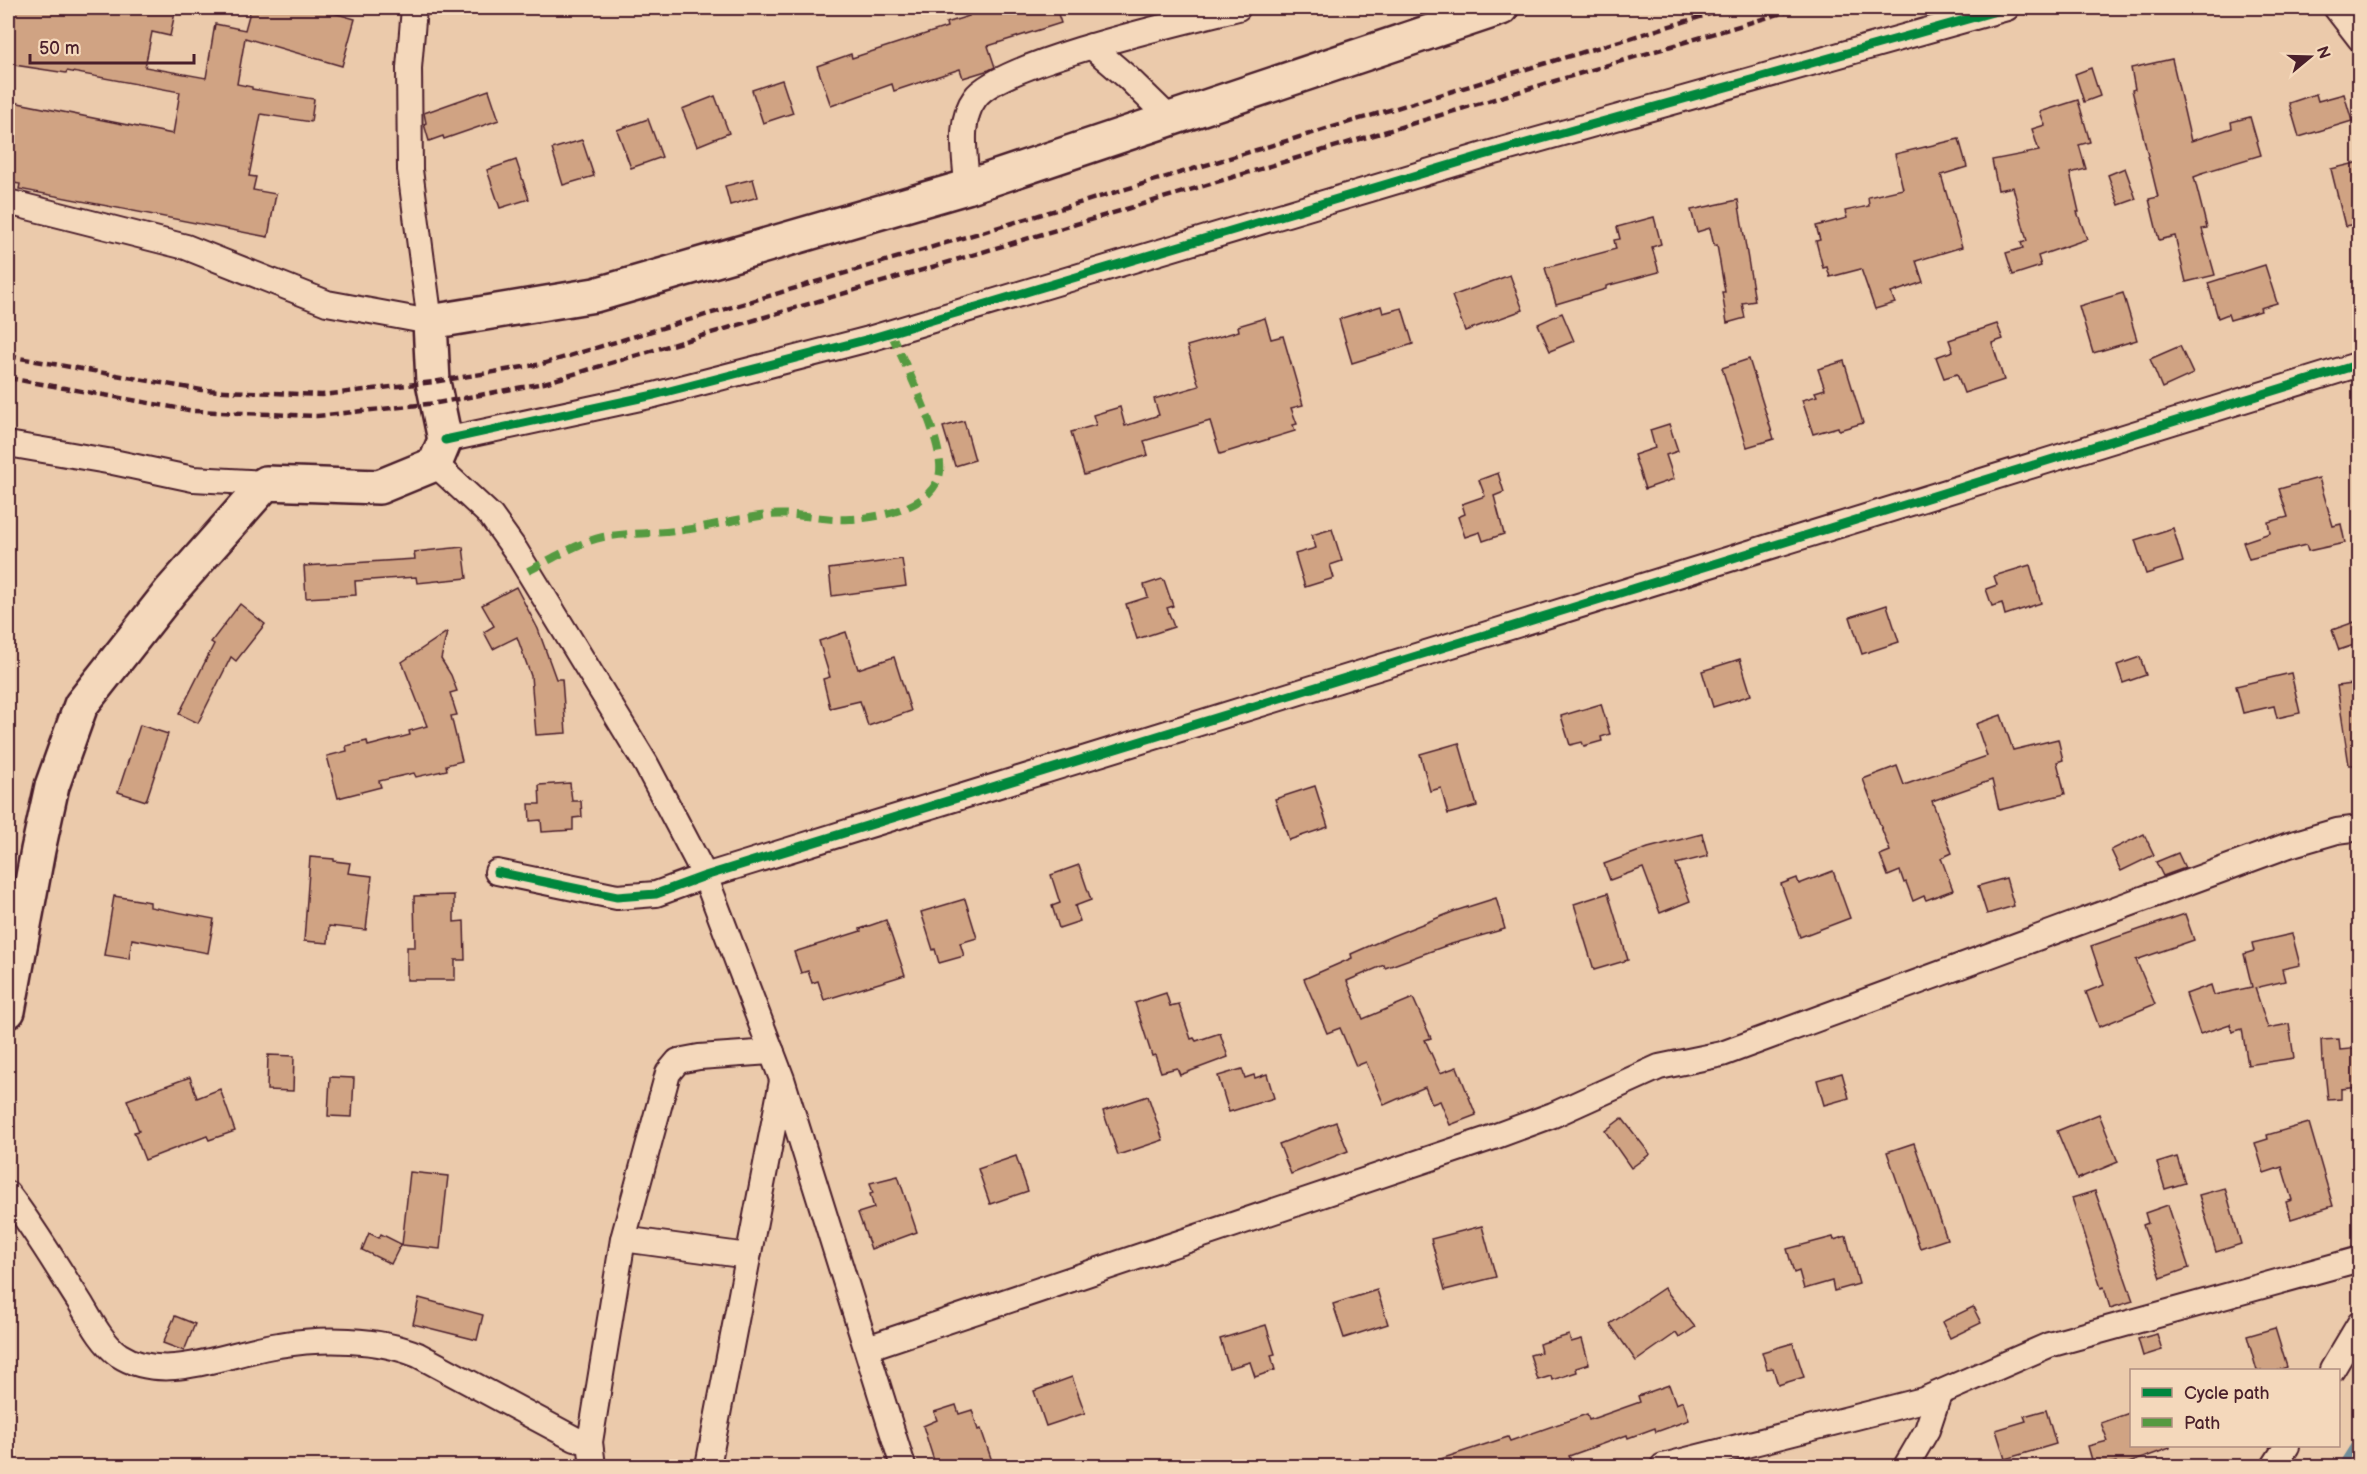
<svg xmlns="http://www.w3.org/2000/svg" width="2367" height="1474" font-family="'Balsamiq Sans',sans-serif">
  <style>
    .lines { fill: none; stroke-linecap: round; stroke-linejoin: round }
    .stream { stroke: #6f8e9a; stroke-width: 7 }
    .building { fill: #d0a383; stroke: #4a1f2b; stroke-width: 1.5 }
    .street-casing { stroke: #4a1f2b; stroke-width: 28 }
    .secondary-casing { stroke: #4a1f2b; stroke-width: 38 }
    .street { stroke: #f4d8bb; stroke-width: 24 }
    .secondary { stroke: #f4d8bb; stroke-width: 33 }
    .rail { stroke: #4a1f2b; stroke-width: 4.5; stroke-dasharray: 9 4.5; stroke-linecap: butt }
    .quiet { stroke: #559a41; stroke-width: 8; stroke-dasharray: 15 8; stroke-linecap: butt }
    .cycleway-casing { stroke: #f4d8bb; stroke-width: 13 }
    .cycleway { stroke: #00873e; stroke-width: 9 }
  </style>
  <rect width="100%" height="100%" fill="#ebcaab"/>
  <filter id="ink" filterUnits="userSpaceOnUse"><feTurbulence type="fractalNoise" baseFrequency=".0167" numOctaves="2"/><feDisplacementMap in="SourceGraphic" scale="12" xChannelSelector="R" yChannelSelector="G"/><feConvolveMatrix kernelMatrix="1 2 1 2 8 2 1 2 1" color-interpolation-filters="sRGB"/></filter>
  <g filter="url(#ink)">
    <g class="lines">
      <path class="stream" d="M2341 1466 2360 1436"/>
    </g>
    <g class="building">
      <path d="M8 8H43L79 13 80 8H176L170 36 152 32 145 67 206 78 215 24 245 30 251 8H316L355 19 342 66 245 38 237 84 252 87V89L314 99 311 122 261 114 249 176 256 177 253 190 276 194 268 237 19 189 20 184 8 182V101L173 134 180 92 67 71 66 73 8 64Z"/>
      <path d="M966 8H1056L1061 23 988 46 995 67 989 70 963 78 960 69 894 91 892 84 831 106 817 66 851 54 852 58 947 27 946 23 969 16Z"/>
      <path d="M2172 59 2191 141 2232 128 2231 122 2250 117 2261 155 2201 173 2202 174 2194 177 2207 228 2202 229 2215 275 2186 282 2175 236 2159 240 2149 199 2158 197 2132 90 2135 89 2131 68Z"/>
      <path d="M2091 68 2100 96 2084 102 2075 74Z"/>
      <path d="M782 80 793 113 763 123 752 90Z"/>
      <path d="M489 90 499 120 444 139 443 136 429 141 424 124 426 123 424 113Z"/>
      <path d="M2316 94 2318 101 2344 94 2352 121 2299 137 2289 103Z"/>
      <path d="M715 96 729 133 697 146 682 109Z"/>
      <path d="M2078 100 2090 142 2079 145 2086 169 2070 173 2079 212H2077L2087 239 2038 256 2041 266 2013 275 2006 253 2023 248 2021 243 2027 241 2013 187 1998 190 1992 160 2039 151 2032 129 2045 125 2040 112Z"/>
      <path d="M648 119 662 157 631 168 617 130Z"/>
      <path d="M1959 139 1967 167 1941 175 1962 247 1916 261 1923 282 1891 293 1895 303 1875 309 1861 269 1830 277 1827 267 1823 268 1816 241 1820 240 1816 226 1847 218 1845 211 1869 206 1868 197 1903 189 1895 154Z"/>
      <path d="M582 140 594 176 563 185 552 149Z"/>
      <path d="M516 160 529 199 500 208 487 170Z"/>
      <path d="M2360 162V223L2345 226 2331 169Z"/>
      <path d="M2125 168 2136 199 2119 205 2108 175Z"/>
      <path d="M753 179 758 197 730 205 725 186Z"/>
      <path d="M1738 200 1755 301 1742 303 1745 318 1727 323 1722 292H1725L1717 245 1714 246 1710 228 1697 232 1691 210Z"/>
      <path d="M1654 217 1661 244 1652 247 1659 272 1606 286V289L1556 304 1545 268 1616 249 1614 240 1620 239 1617 227Z"/>
      <path d="M2265 265 2277 303 2260 308 2261 311 2230 320 2228 314 2218 318 2208 283Z"/>
      <path d="M1510 275 1523 310 1465 331 1452 296Z"/>
      <path d="M2123 293 2137 340 2093 353 2079 306Z"/>
      <path d="M1381 306 1383 313 1402 308 1413 344 1352 363 1339 319Z"/>
      <path d="M1562 313 1574 341 1550 351 1538 324Z"/>
      <path d="M1265 318 1271 339 1283 336 1303 405 1291 408 1297 424 1293 425 1295 431 1220 454 1210 421 1144 441 1148 455 1084 475 1071 432 1096 425 1093 415 1120 407 1125 426 1159 415 1154 399 1199 386 1187 346 1239 331 1238 326Z"/>
      <path d="M1997 324 2003 339 1992 343 2004 380 1964 393 1957 374 1944 378 1936 357 1953 351 1949 340Z"/>
      <path d="M2180 346 2193 374 2162 388 2150 359Z"/>
      <path d="M1749 359 1774 439 1747 447 1722 368Z"/>
      <path d="M1844 361 1863 423 1839 430 1838 427 1813 434 1802 400 1817 396 1815 392 1825 389 1818 369Z"/>
      <path d="M964 421 975 460 955 466 943 427Z"/>
      <path d="M1669 424 1678 451 1666 455 1674 479 1645 489 1634 455 1655 448 1650 430Z"/>
      <path d="M1498 473 1504 492 1494 496 1504 534 1483 541 1480 532 1465 537 1458 517 1465 514 1462 504 1485 496 1479 480Z"/>
      <path d="M2319 478 2333 526 2341 524 2345 543 2308 551 2306 545 2249 559 2243 542 2270 533 2268 522 2288 517 2279 489Z"/>
      <path d="M2173 528 2183 562 2146 574 2135 540Z"/>
      <path d="M1332 529 1342 561 1330 565 1334 578 1305 587 1295 554 1316 548 1312 535Z"/>
      <path d="M463 547 467 578 417 583 416 577 355 581 356 595 306 598 304 566 415 559 414 552Z"/>
      <path d="M902 559 906 586 832 596 829 569Z"/>
      <path d="M2030 565 2041 603 2005 615 2002 603 1992 606 1986 589 1997 585 1994 576Z"/>
      <path d="M1162 579 1164 580 1173 606 1167 608 1174 627 1137 639 1126 604 1148 597 1144 585Z"/>
      <path d="M516 587 538 629 556 679H562L566 733 536 735 531 676 517 637 493 649 484 632 494 626 482 605Z"/>
      <path d="M240 604 265 624 236 661 231 657 198 723 179 714 214 644 211 642Z"/>
      <path d="M1887 605 1899 642 1862 654 1850 617Z"/>
      <path d="M2360 620V643L2339 650 2332 630Z"/>
      <path d="M447 632 441 659 451 675 457 691 450 693 457 715 451 716 462 761 446 765 447 770 416 777 414 773 379 781 381 787 338 798 327 756 347 751 346 746 367 741 368 746 410 735 409 731 427 726 402 662Z"/>
      <path d="M846 632 858 669 894 657 911 711 868 726 860 701 830 708 823 679 830 677 819 641Z"/>
      <path d="M2140 657 2146 675 2123 683 2117 665Z"/>
      <path d="M1740 659 1751 695 1713 707 1702 671Z"/>
      <path d="M2291 673 2300 713 2277 718 2274 706 2243 713 2236 686Z"/>
      <path d="M2360 683V765H2349L2337 686Z"/>
      <path d="M1601 704 1610 734 1601 737 1602 741 1584 746 1582 742 1570 745 1561 716Z"/>
      <path d="M2001 715 2013 750 2058 739 2063 760 2057 762 2065 794 1999 810 1992 780 1932 801 1952 853 1941 858 1953 890 1926 900 1924 896 1913 901 1906 882 1904 883 1900 871 1888 876 1880 855 1890 851 1863 779 1897 766 1904 785 1987 756 1976 724Z"/>
      <path d="M140 725 168 734 146 801 118 792Z"/>
      <path d="M1459 743 1477 806 1448 814 1441 788 1430 791 1420 754Z"/>
      <path d="M570 783 572 801H581L582 817 573 818V830L542 832 541 820 530 821 529 804H540L539 785Z"/>
      <path d="M1315 786 1328 827 1289 840 1275 799Z"/>
      <path d="M1702 834 1708 856 1676 864 1690 901 1660 913 1643 868 1610 880 1604 864 1648 848Z"/>
      <path d="M2144 834 2154 855 2121 871 2111 850Z"/>
      <path d="M2178 853 2185 868 2163 876 2156 862Z"/>
      <path d="M310 857 334 859V861L350 863 348 873 372 876 366 930 329 926 328 943 304 941Z"/>
      <path d="M1079 865 1091 900 1075 906 1080 921 1059 928 1052 906 1060 903 1051 875Z"/>
      <path d="M1833 871 1850 918 1800 937 1781 884 1797 878 1799 884Z"/>
      <path d="M2006 878 2014 906 1987 914 1978 886Z"/>
      <path d="M1608 893 1628 960 1594 970 1574 904Z"/>
      <path d="M454 895V922L464 921 465 960H455V980H407V947H415L414 896Z"/>
      <path d="M114 896 150 902V907L214 919 208 953 132 939 129 959 104 955Z"/>
      <path d="M1496 898 1505 929 1448 945 1385 968 1384 965 1347 981 1363 1019 1413 998 1431 1038 1425 1040 1440 1073 1457 1067 1476 1115 1450 1125 1440 1101 1432 1104 1425 1087 1384 1105 1366 1062 1356 1066 1340 1028 1327 1033 1304 979 1352 958 1351 954 1392 936 1455 911Z"/>
      <path d="M965 899 977 938 960 943 964 956 939 963 935 949 933 950 921 912Z"/>
      <path d="M2185 914 2194 940 2136 960 2155 1004 2099 1027 2086 992 2104 985 2091 946Z"/>
      <path d="M886 920 905 975 824 1000 818 981 812 983 808 971 801 973 794 952 861 931 860 929Z"/>
      <path d="M2292 934 2300 965 2282 969 2285 981 2255 988 2268 1028 2289 1024 2294 1058 2248 1065 2242 1029 2232 1032 2230 1024 2200 1034 2186 994 2211 985 2214 995 2252 987 2244 954 2254 951 2252 943Z"/>
      <path d="M1166 993 1170 1006 1179 1004 1191 1039 1194 1038 1196 1041 1220 1033 1228 1057 1180 1075 1177 1068 1161 1072 1155 1055 1152 1056 1135 1003Z"/>
      <path d="M2339 1039 2340 1050 2360 1048V1087L2341 1089V1099L2328 1100 2324 1061 2322 1062 2321 1040Z"/>
      <path d="M268 1055 294 1056 293 1091 267 1090Z"/>
      <path d="M1242 1069 1245 1078 1254 1075 1255 1078 1267 1074 1274 1098 1229 1112 1218 1076Z"/>
      <path d="M1842 1073 1849 1098 1824 1105 1817 1080Z"/>
      <path d="M190 1077 197 1098 220 1089 235 1131 209 1140 207 1136 145 1160 134 1132 139 1131 127 1100Z"/>
      <path d="M330 1077 354 1078 352 1117 328 1116Z"/>
      <path d="M1148 1096 1163 1140 1118 1155 1103 1111Z"/>
      <path d="M2099 1114 2118 1162 2077 1179 2057 1131Z"/>
      <path d="M1622 1118 1650 1154 1631 1168 1605 1131Z"/>
      <path d="M1336 1122 1348 1151 1291 1174 1279 1144Z"/>
      <path d="M2309 1123 2333 1206 2291 1219 2286 1202 2292 1200 2282 1167 2264 1173 2255 1143 2268 1139 2267 1135Z"/>
      <path d="M1914 1143 1947 1239 1920 1248 1887 1152Z"/>
      <path d="M1016 1156 1028 1191 990 1204 978 1169Z"/>
      <path d="M2177 1157 2185 1183 2165 1189 2157 1163Z"/>
      <path d="M410 1172 448 1176 440 1249 402 1245Z"/>
      <path d="M898 1176 917 1232 871 1249 858 1213 874 1208 870 1194 873 1193 870 1183Z"/>
      <path d="M2225 1188 2241 1244 2216 1252 2199 1195Z"/>
      <path d="M2095 1191 2133 1301 2110 1308 2104 1287 2101 1288 2072 1198Z"/>
      <path d="M2168 1205 2189 1268 2161 1278 2143 1225 2148 1223 2145 1213Z"/>
      <path d="M1482 1226 1496 1277 1445 1290 1431 1239Z"/>
      <path d="M369 1233 379 1238 381 1234 401 1244 391 1264 362 1250Z"/>
      <path d="M1846 1236 1859 1284 1834 1291 1832 1281 1804 1289 1799 1271 1794 1273 1787 1249 1833 1237 1834 1240Z"/>
      <path d="M1664 1288 1695 1327 1679 1338 1676 1333 1636 1361 1610 1324Z"/>
      <path d="M1377 1290 1388 1324 1344 1338 1333 1304Z"/>
      <path d="M419 1298 483 1315 477 1340 413 1324Z"/>
      <path d="M1973 1307 1981 1323 1950 1338 1942 1322Z"/>
      <path d="M175 1316 195 1324 184 1351 163 1343Z"/>
      <path d="M1266 1325 1275 1354 1271 1355 1275 1370 1255 1377 1250 1362 1229 1368 1220 1339Z"/>
      <path d="M2275 1328 2287 1367 2276 1371H2257L2247 1336Z"/>
      <path d="M2157 1334 2162 1350 2143 1356 2138 1339Z"/>
      <path d="M1569 1335 1571 1342 1582 1339 1589 1364 1576 1368 1577 1372 1552 1380 1551 1376 1538 1380 1530 1355 1541 1352 1539 1344Z"/>
      <path d="M1793 1343 1804 1377 1778 1385 1773 1368 1767 1369 1762 1352Z"/>
      <path d="M1072 1377 1085 1413 1046 1426 1034 1391Z"/>
      <path d="M1669 1385 1676 1404 1683 1401 1689 1420 1656 1432 1655 1428 1628 1438 1627 1435 1569 1456 1572 1463 1563 1467H1428V1463L1508 1437 1510 1441 1587 1414 1589 1420 1640 1402 1638 1396Z"/>
      <path d="M956 1405 959 1414 972 1410 978 1430 981 1429 994 1467H936L923 1426 937 1420 934 1412Z"/>
      <path d="M2046 1410 2056 1444 2005 1459 1996 1430 2026 1421 2024 1416Z"/>
      <path d="M2132 1412V1446H2170V1448L2118 1467 2116 1462 2094 1467 2088 1446 2108 1441 2101 1423Z"/>
    </g>
    <g class="lines">
      <g class="street-casing">
        <g id="street">
          <path d="M2336 8 2360 39"/>
          <path d="M1091 46 1127 77 1170 119"/>
          <path d="M967 187C966 159 957 122 975 98 999 63 1190 20 1238 8"/>
          <path d="M8 202 186 247 327 303 430 322 410 170 409 68 414 8"/>
          <path d="M445 440 654 395 869 339 1484 155 2007 8"/>
          <path d="M8 444 113 462 193 479 266 483"/>
          <path d="M435 464 491 516 516 551 646 764 705 876 782 1079 903 1466"/>
          <path d="M497 872 617 897 656 894 705 876 2360 364"/>
          <path d="M8 1194C35 1229 57 1267 81 1304 91 1321 103 1344 119 1355 165 1385 229 1352 279 1345 321 1338 378 1338 418 1355L575 1439 590 1442"/>
          <path d="M623 1239 748 1256"/>
          <path d="M867 1348 1488 1139 1553 1115 1659 1067 1722 1054 2289 845 2337 831 2360 828"/>
          <path d="M2332 1370 2360 1323"/>
          <path d="M593 1466 590 1442 623 1239 668 1073 678 1061 699 1057 772 1052"/>
          <path d="M708 1466 782 1081"/>
          <path d="M1663 1466 1923 1400 2049 1345 2360 1259"/>
          <path d="M1906 1466 1927 1430 1939 1394"/>
          <path d="M2274 1466 2287 1446"/>
        </g>
      </g>
      <g class="secondary-casing">
        <path id="secondary" d="M8 1011 38 850 52 786 81 705 170 592 266 483 379 487 435 464 445 440 433 382 430 322 595 295 967 187 1501 8"/>
      </g>
      <use href="#street" class="street"/>
      <use href="#secondary" class="secondary"/>
      <g class="rail">
        <path d="M8 356 201 390 322 395 433 382 542 364 1730 8"/>
        <path d="M8 378 194 411 317 416 437 403 544 383 1799 8"/>
      </g>
      <path class="quiet" d="M528 571C552 559 577 543 603 537 627 533 651 534 675 531 706 528 737 518 769 515 796 512 823 521 850 519 879 518 929 508 939 477 948 448 904 363 891 333"/>
      <g class="cycleway-casing">
        <g id="cycleway">
          <path d="M445 440 654 395 869 339 1484 155 2007 8"/>
          <path d="M497 872 617 897 656 894 705 876 2360 364"/>
        </g>
      </g>
      <use href="#cycleway" class="cycleway"/>
    </g>
  </g>
  <rect width="2367" height="1474" fill="none" stroke="#f4d8bb" stroke-width="30"/>
  <rect x="15" y="15" width="2337" height="1444" fill="none" stroke="#4a1f2b" stroke-width="2" filter="url(#ink)"/>
  <rect x="2130" y="1369" width="210" height="78" fill="#f4d8bb" stroke="#b08e81" stroke-width="1.5"/>
  <rect x="2142" y="1388" width="30" height="9" fill="#00873e" stroke="#b08e81" stroke-width="1.5"/>
  <text x="2184" y="1399" font-size="18" fill="#4a1f2b">Cycle path</text>
  <rect x="2142" y="1418" width="30" height="9" fill="#559a41" stroke="#b08e81" stroke-width="1.5"/>
  <text x="2184" y="1429" font-size="18" fill="#4a1f2b">Path</text>
  <g transform="translate(2310 57) rotate(71)" stroke="#f4d8bb" stroke-width="4.5" paint-order="stroke">
  <path d="M0-4.5L10 22L0 15L-10 22Z" fill="#4a1f2b"/>
  <text y="-9" font-size="16" font-weight="bold" text-anchor="middle" fill="#4a1f2b">N</text>
  </g>
  <path d="M30 54v9h164v-9" fill="none" stroke="#4a1f2b" stroke-width="3"/>
  <text x="39" y="54" font-size="18" fill="#4a1f2b" stroke="#f4d8bb" stroke-width="4.5" paint-order="stroke">50 m</text>
</svg>
